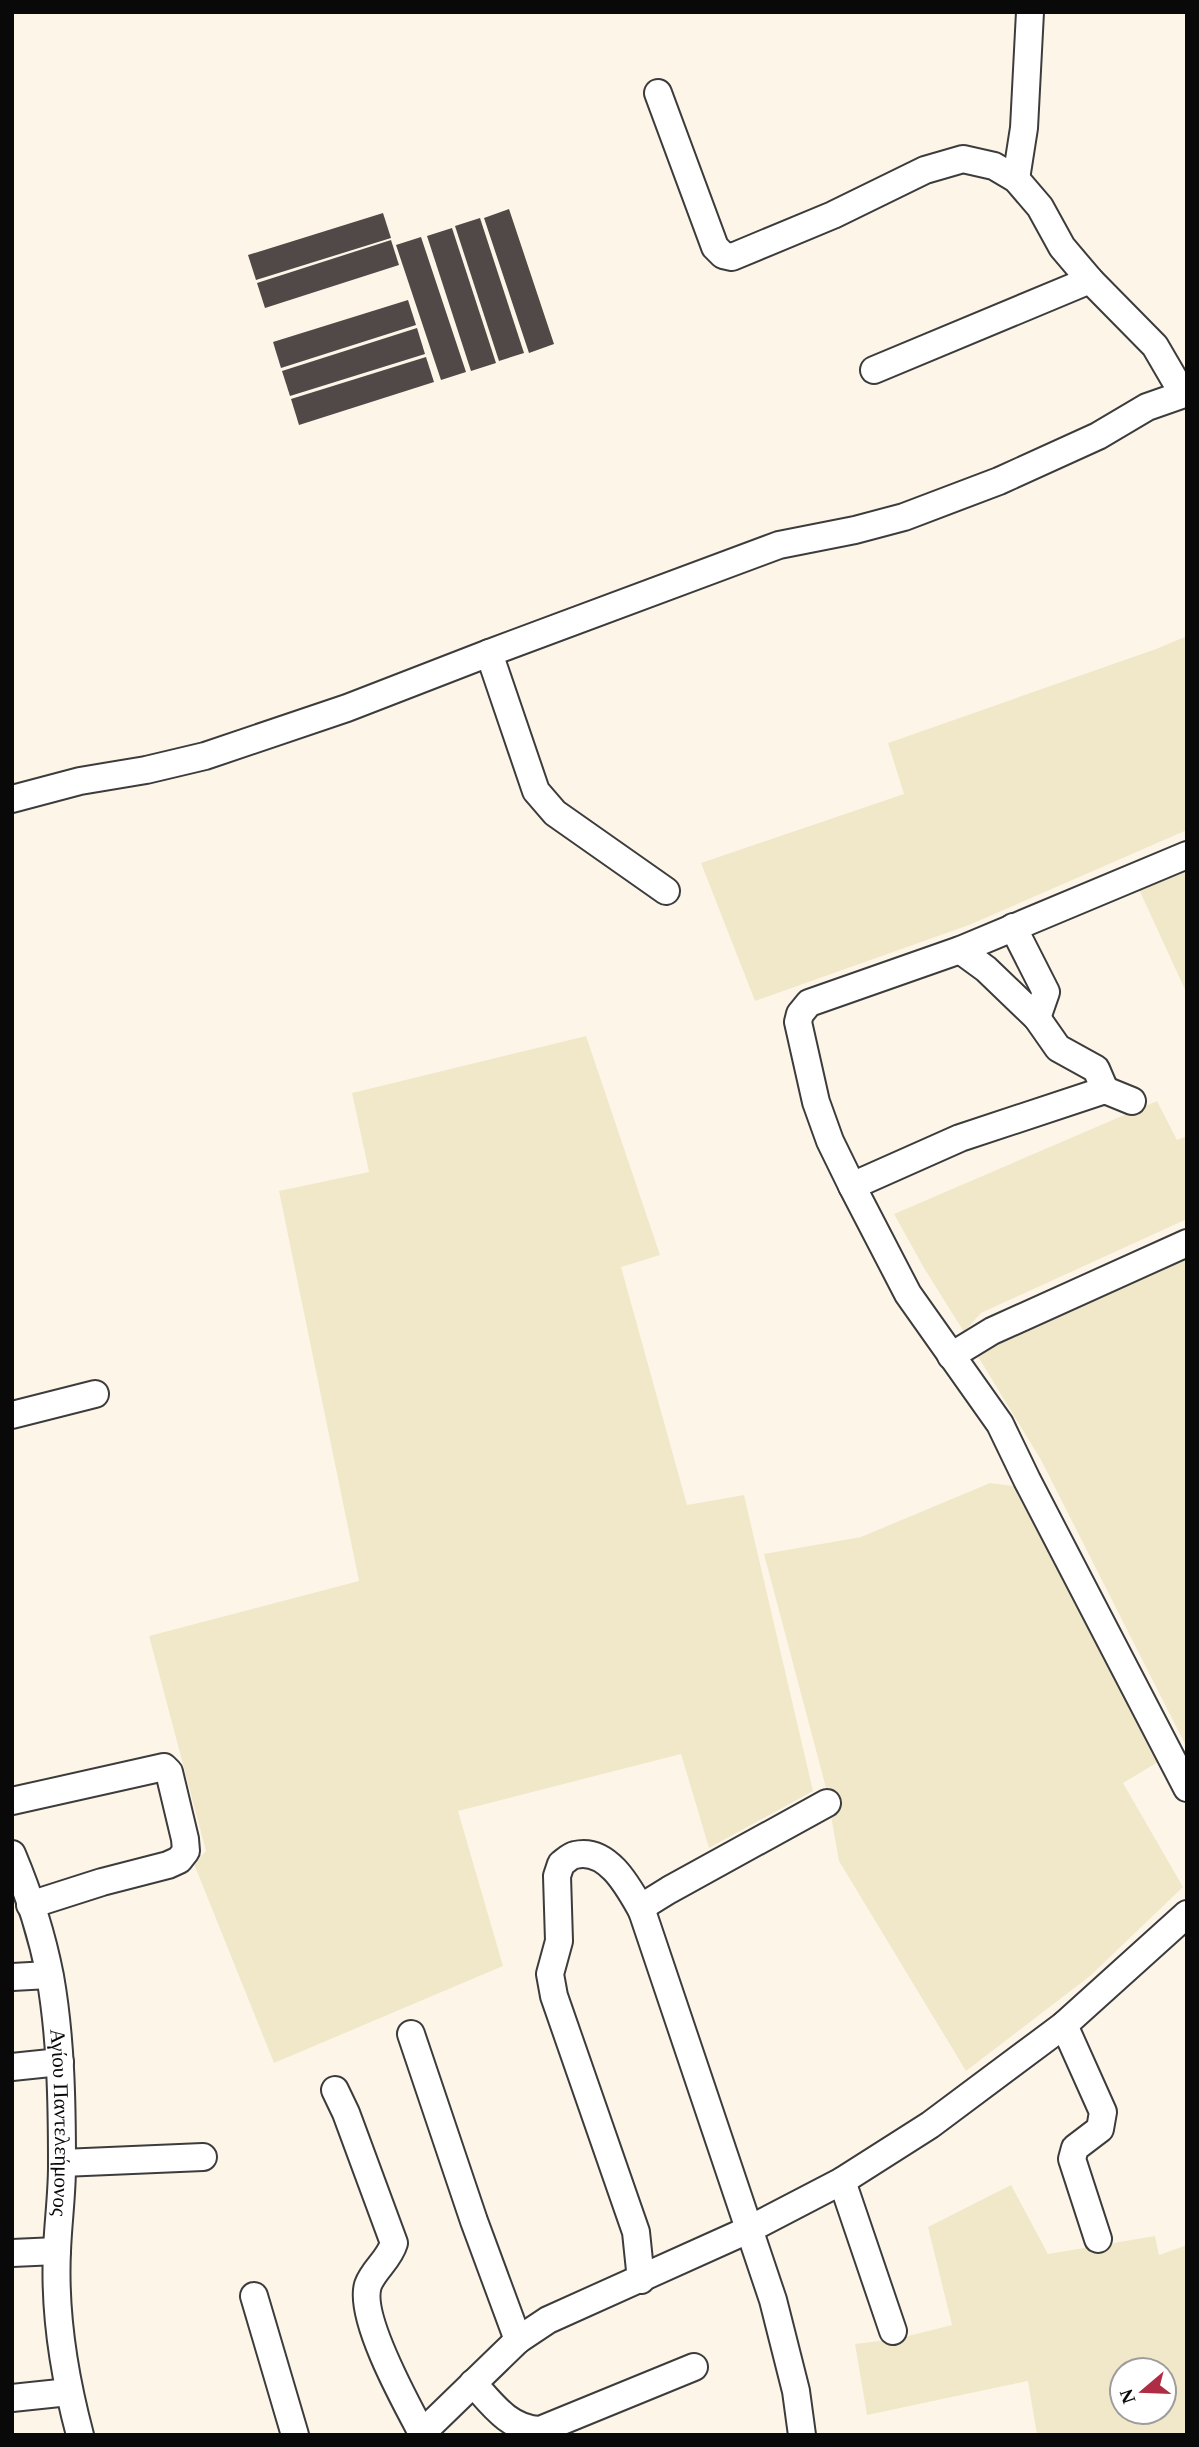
<svg xmlns="http://www.w3.org/2000/svg" width="1199" height="2447" font-family="'Times New Roman',serif">
  <style>
    .farmland { fill: #f1e8ca; fill-rule: evenodd }
    .building { fill: #514947 }
    .lines { fill: none; stroke-linecap: round; stroke-linejoin: round }
    .minor-casing { stroke: #3c3c3c; stroke-width: 30 }
    .minor { stroke: #fff; stroke-width: 26 }
    .labels { text-anchor: middle; dominant-baseline: central; stroke-width: 7; stroke-linejoin: round; paint-order: stroke }
    .street-label { font-size: 21px; fill: #090909; stroke: #fff }
  </style>
  <rect width="100%" height="100%" fill="#fdf6e8"/>
  <g class="farmland">
    <path d="M1187 636V830L969 925 755 1001 701 863 904 794 888 743 1156 649Z"/>
    <path d="M1187 865V994L1137 885Z"/>
    <path d="M586 1036 660 1255 621 1267 687 1505 744 1495 813 1791 709 1848 681 1754 458 1811 503 1966 274 2063 194 1864 206 1851 149 1636 359 1581 279 1191 369 1172 352 1093Z"/>
    <path d="M1157 1101 1177 1140 1187 1136V1219L981 1313 964 1332 924 1268 894 1214Z"/>
    <path d="M1187 1257V1748L1041 1460 974 1350Z"/>
    <path d="M990 1483 1021 1487 1163 1759 1123 1783 1183 1887 1090 1976 966 2071 839 1861 826 1788 764 1554 861 1537Z"/>
    <path d="M1011 2185 1048 2254 1155 2236 1159 2255 1187 2245V2435H1037L1028 2381 867 2415 855 2344 896 2339 952 2325 928 2227ZM1122 2370H1164V2412H1122Z"/>
  </g>
  <g class="building">
    <path d="M509 209 554 344 529 353 484 218Z"/>
    <path d="M383 213 391 238 256 280 248 255Z"/>
    <path d="M480 218 524 353 499 361 455 226Z"/>
    <path d="M452 228 496 363 471 371 427 236Z"/>
    <path d="M421 237 466 372 441 380 396 245Z"/>
    <path d="M391 240 399 265 265 308 257 283Z"/>
    <path d="M408 300 416 325 281 368 273 342Z"/>
    <path d="M417 328 425 354 290 396 282 371Z"/>
    <path d="M426 357 434 382 299 425 291 399Z"/>
  </g>
  <g class="lines">
    <g class="minor-casing">
      <g id="minor">
        <path d="M658 93 715 247 723 255 732 257 833 215 925 170 963 159 994 166 1016 179 1040 207 1062 247 1090 280 1155 346 1183 394"/>
        <path d="M1016 179 1024 128 1030 12"/>
        <path d="M874 370 1090 280"/>
        <path d="M489 653 536 791 555 813 666 891"/>
        <path d="M12 799 80 781 146 770 205 756 347 708 489 653 779 545 855 530 904 517 999 481 1098 436 1147 407 1187 393"/>
        <path d="M1187 855 960 950 809 1003 800 1014 798 1022 816 1102 830 1141 852 1186 908 1294 1000 1424 1027 1480 1187 1788"/>
        <path d="M1013 927 1046 992 1037 1018"/>
        <path d="M960 950 986 969 1037 1018 1058 1048 1096 1069 1105 1090"/>
        <path d="M852 1186 960 1138 1105 1090 1132 1101"/>
        <path d="M951 1356 992 1331 1187 1243"/>
        <path d="M12 1415 95 1394"/>
        <path d="M12 1801 164 1767 169 1772 185 1839 186 1851 179 1860 168 1865 102 1882 30 1905"/>
        <path id="s1" d="M12 1854C28 1892 42 1935 50 1976 61 2038 62 2103 62 2166 62 2195 58 2223 57 2251 54 2313 64 2375 80 2435"/>
        <path d="M12 1977 49 1975"/>
        <path d="M1064 2025 1103 2112 1100 2129 1075 2148 1072 2159 1098 2239"/>
        <path d="M411 2034 474 2221 518 2340"/>
        <path d="M12 2067 60 2062"/>
        <path d="M335 2090 346 2113 394 2243C389 2260 374 2269 368 2285 358 2317 406 2403 422 2433"/>
        <path d="M62 2163 203 2157"/>
        <path d="M842 2181 893 2331"/>
        <path d="M12 2253 57 2251"/>
        <path d="M641 2280 636 2232 554 1996 550 1974 559 1941 557 1876 561 1864C565 1861 570 1856 575 1855 608 1847 629 1888 642 1911"/>
        <path d="M254 2296 295 2435"/>
        <path d="M473 2383C492 2404 509 2429 540 2430L694 2367"/>
        <path d="M12 2398 69 2392"/>
        <path d="M420 2435 518 2340 548 2320 748 2230 842 2181 930 2125 1064 2025 1187 1914"/>
        <path d="M802 2435 796 2391 773 2300 642 1911 648 1903 669 1890 827 1803"/>
      </g>
    </g>
    <use href="#minor" class="minor"/>
  </g>
  <g class="labels">
    <g class="street-label">
      <text stroke="none"><textPath href="#s1" startOffset="275">Αγίου Παντελεήμονος</textPath></text>
    </g>
  </g>
  <rect width="1199" height="2447" fill="none" stroke="#090909" stroke-width="28"/>
  <g transform="translate(1143 2391) rotate(251)"><circle r="33" fill="#ffffff" stroke="#9d9d9d" stroke-width="2"/>
  <path d="M0-5L12 26L0 18L-12 26Z" fill="#ae2d45"/>
  <text y="-10" font-size="19" font-weight="bold" text-anchor="middle" fill="#090909">N</text>
  </g>
</svg>
